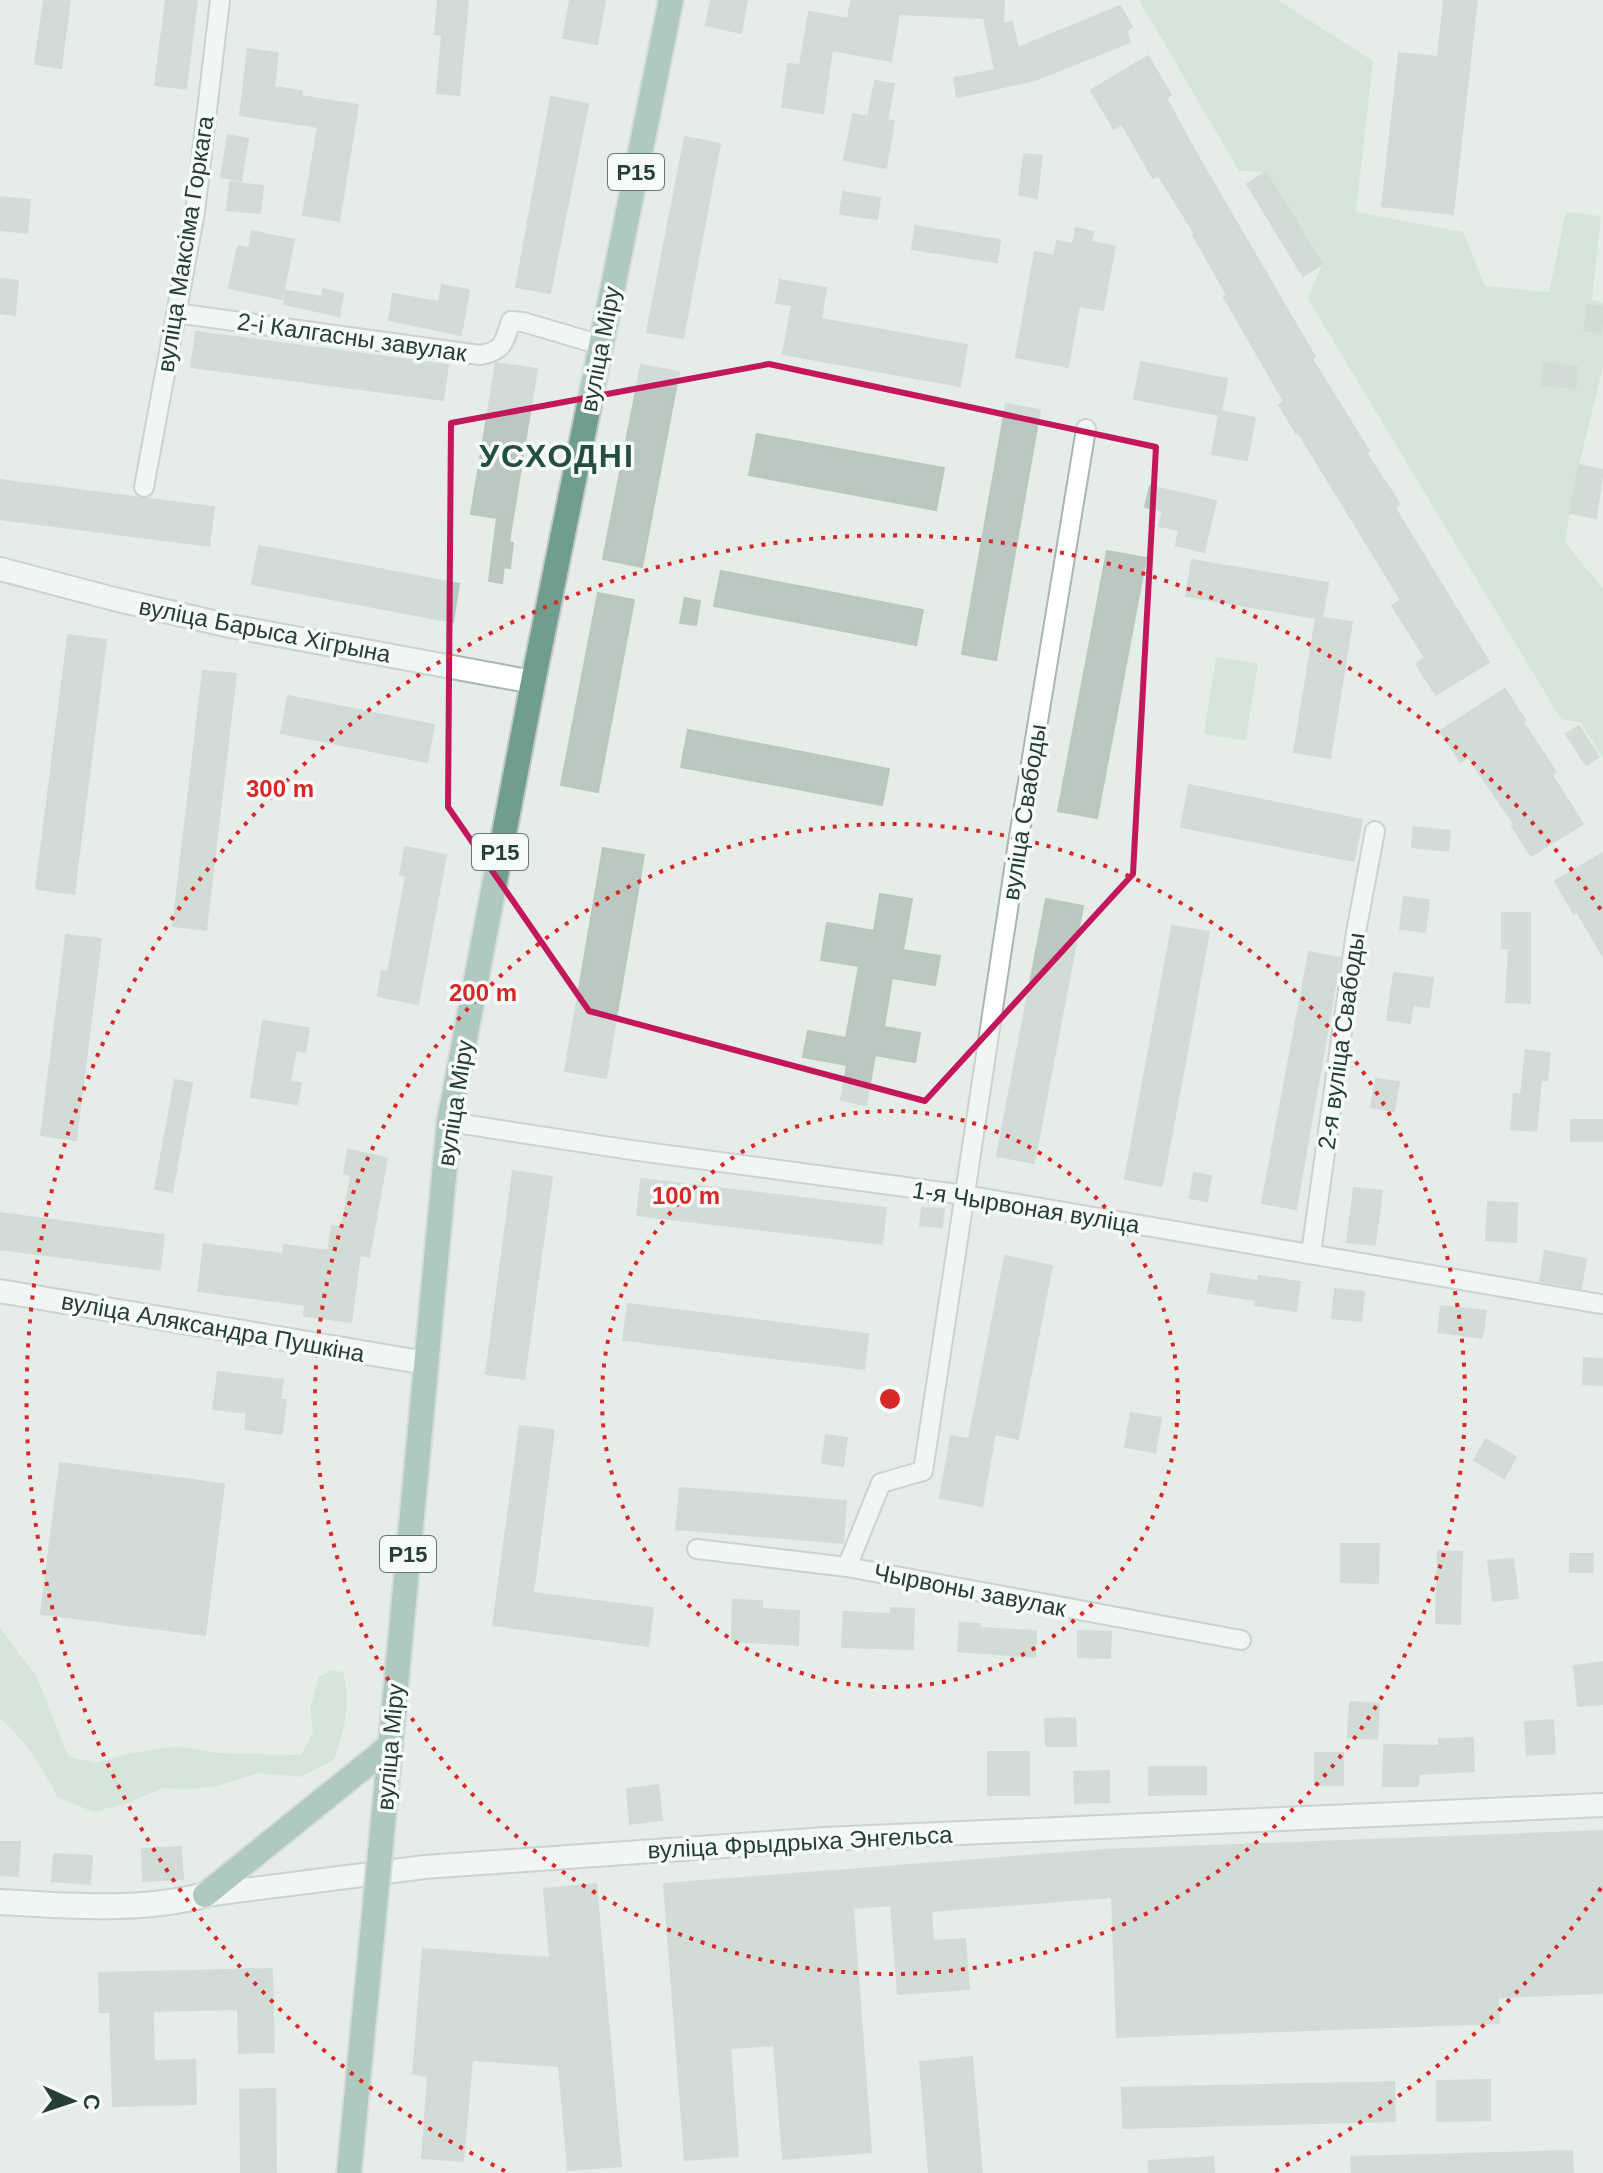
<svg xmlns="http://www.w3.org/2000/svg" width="1603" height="2173" font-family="Helvetica,sans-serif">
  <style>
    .green { fill: #c1dcc6 }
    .building { fill: #bbc8c2; stroke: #b9c7bf; stroke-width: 2 }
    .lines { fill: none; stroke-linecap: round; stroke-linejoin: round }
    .minor-casing { stroke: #a9b5af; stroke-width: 22 }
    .tertiary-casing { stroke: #a9b5af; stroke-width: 26 }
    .secondary-casing { stroke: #a5b8b0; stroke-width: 28 }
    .primary-casing { stroke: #c2c9c6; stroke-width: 28 }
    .minor { stroke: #fff; stroke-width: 18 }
    .tertiary { stroke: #fff; stroke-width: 22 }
    .secondary { stroke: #fff; stroke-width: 24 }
    .primary { stroke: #6f9e8d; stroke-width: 24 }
    .primary-bridge-casing { stroke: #c2c9c6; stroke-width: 28; stroke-linecap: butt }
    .primary-bridge { stroke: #6f9e8d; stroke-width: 24 }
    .marked { fill: none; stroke: #c2185b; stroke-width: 6; stroke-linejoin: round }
    .ring { fill: none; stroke: #d62828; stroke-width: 4; stroke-dasharray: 4 8 }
    .labels { text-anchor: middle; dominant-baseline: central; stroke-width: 7; stroke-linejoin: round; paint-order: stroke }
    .shield { fill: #f6faf8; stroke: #647670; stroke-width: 2 }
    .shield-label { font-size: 22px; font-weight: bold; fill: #263e35 }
    .street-label { font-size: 24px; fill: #263e35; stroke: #f6faf8 }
    .district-label { font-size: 32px; font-weight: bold; letter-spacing: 2px; fill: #244e40; stroke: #f6faf8 }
    .centre { fill: #d62828; stroke: #f6faf8; stroke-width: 4 }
    .ring-label { font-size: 24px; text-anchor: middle; font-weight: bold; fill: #d62828; stroke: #f6faf8; stroke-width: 7; stroke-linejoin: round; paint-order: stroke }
  </style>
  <rect width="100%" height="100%" fill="#e6ede9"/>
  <g class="green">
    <path d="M1139 0H1278L1373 61 1356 212 1463 232 1485 286 1549 292 1566 212 1601 216 1592 300 1603 302V367L1579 465 1565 542 1603 589V758L1581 723 1561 719 1308 299 1322 264 1267 172 1239 171Z"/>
    <path d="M1216 657 1258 663 1246 741 1204 734Z"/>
    <path d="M0 1628 37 1677 68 1756 95 1763 131 1753 180 1746 217 1753 301 1755 313 1731 310 1709 319 1677 332 1670 343 1672C352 1704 344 1730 334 1760L300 1777 258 1773 220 1785 188 1790 163 1788 130 1802 94 1812 58 1798C42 1767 27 1742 0 1718Z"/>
  </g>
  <g class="building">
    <path d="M44 0H70L61 68 35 64Z"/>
    <path d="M166 0H197L186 89 155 85Z"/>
    <path d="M447 0H468L459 95 437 93 442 35 435 34 438 1Z"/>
    <path d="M570 0H605L597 44 563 38Z"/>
    <path d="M711 0H747L741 33 706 25Z"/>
    <path d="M851 0H1004L1003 24 1012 22 1018 48 1120 6 1132 27 1126 31 1130 42 1035 80 957 97 954 78 995 70 984 18 899 14 891 61 832 50 823 113 782 107 788 64 800 65 809 12 848 19Z"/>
    <path d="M1444 0H1477L1453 214 1382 206 1399 53 1438 57Z"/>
    <path d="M248 49 278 53 274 87 302 91 301 96 358 105 339 221 303 215 318 127 240 115Z"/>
    <path d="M1148 56 1171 95 1166 98 1196 153 1315 357 1312 359 1369 451 1366 453 1400 504 1395 508 1489 662 1436 695 1416 664 1425 658 1392 605 1401 600 1298 432 1296 433 1279 405 1284 401 1224 297 1227 295 1193 235 1195 234 1158 175 1153 178 1122 124 1114 129 1091 90Z"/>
    <path d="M875 81 894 84 887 120 894 121 886 168 844 160 853 114 868 117Z"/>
    <path d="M551 97 588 104 550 293 516 287Z"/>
    <path d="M228 135 248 139 241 181 221 177Z"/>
    <path d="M685 137 720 144 683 338 647 332Z"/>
    <path d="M1024 154 1042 156 1037 198 1019 195Z"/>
    <path d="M1266 172 1322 264 1303 276 1247 184Z"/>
    <path d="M230 182 263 186 260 213 227 210Z"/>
    <path d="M843 192 880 198 877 219 840 214Z"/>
    <path d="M0 197 30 200 27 233 0 230Z"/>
    <path d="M915 226 1000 240 997 262 912 249Z"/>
    <path d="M1076 228 1093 232 1091 242 1115 246 1103 310 1079 306 1068 367 1016 357 1035 252 1054 256 1057 241 1073 244Z"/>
    <path d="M252 231 294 240 282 299 229 288 238 246 249 249Z"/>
    <path d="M0 279 18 281 15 315 0 313Z"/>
    <path d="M780 280 826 288 821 319 967 345 960 386 783 354 792 305 776 303Z"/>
    <path d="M442 285 469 290 461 335 389 320 393 294 439 302Z"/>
    <path d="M323 289 343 294 339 316 284 304 286 291 322 297Z"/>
    <path d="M1587 305 1603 307 1601 332 1585 331Z"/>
    <path d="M196 332 448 365 443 400 191 367Z"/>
    <path d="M1141 362 1227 379 1221 411 1255 418 1247 460 1212 454 1219 415 1134 399Z"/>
    <path d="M496 363 537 369 509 542 513 543 510 568 504 567 502 583 489 581 497 518 471 514Z"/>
    <path d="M1544 363 1577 367 1575 388 1542 385Z"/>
    <path d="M641 365 679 372 642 567 603 559Z"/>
    <path d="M1006 404 1040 410 996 660 962 654Z"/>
    <path d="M757 434 944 468 936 510 749 475Z"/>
    <path d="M1579 465 1603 470 1596 518 1570 513Z"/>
    <path d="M0 480 214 507 209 546 0 519Z"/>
    <path d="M1150 486 1216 501 1204 552 1176 545 1179 530 1159 526 1163 511 1145 507Z"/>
    <path d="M259 546 459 584 453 622 252 584Z"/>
    <path d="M1107 551 1146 558 1097 818 1058 811Z"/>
    <path d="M1192 560 1328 583 1322 618 1352 622 1330 758 1294 752 1316 618 1186 596Z"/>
    <path d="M721 571 923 610 916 645 714 606Z"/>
    <path d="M598 593 634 600 598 792 561 785Z"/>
    <path d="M685 598 700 601 696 625 680 623Z"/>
    <path d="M68 635 106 640 74 894 36 889Z"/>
    <path d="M203 671 236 674 206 930 173 926Z"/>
    <path d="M1505 689 1525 720 1523 722 1556 772 1552 775 1583 824 1531 856 1512 826 1515 825 1468 757 1460 762 1440 731Z"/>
    <path d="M288 696 434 725 427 762 281 733Z"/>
    <path d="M1579 726 1599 757 1586 765 1566 734Z"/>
    <path d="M688 730 889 769 882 805 681 767Z"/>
    <path d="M1189 785 1362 820 1354 861 1181 827Z"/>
    <path d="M1414 827 1450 831 1448 851 1412 847Z"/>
    <path d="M405 847 446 855 418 1004 378 996 382 971 388 972 406 876 400 875Z"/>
    <path d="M603 848 644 855 606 1078 565 1071Z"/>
    <path d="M1603 853V956L1577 912 1574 914 1555 881Z"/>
    <path d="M880 894 912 899 903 950 940 956 935 985 892 978 884 1027 920 1033 915 1062 875 1055 866 1105 841 1100 847 1065 803 1057 808 1031 846 1038 859 966 821 960 827 923 874 931Z"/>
    <path d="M1404 897 1429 900 1425 932 1400 929Z"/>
    <path d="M1046 899 1083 906 1034 1163 997 1156Z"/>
    <path d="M1502 913H1530V1003L1506 1002 1509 948H1502Z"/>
    <path d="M1172 926 1209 932 1162 1186 1125 1179Z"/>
    <path d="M66 935 101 939 76 1140 41 1135Z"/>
    <path d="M1309 952 1340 958 1296 1209 1262 1203Z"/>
    <path d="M1394 973 1433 978 1429 1007 1413 1005 1410 1023 1387 1020Z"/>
    <path d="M263 1021 309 1028 305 1052 296 1050 290 1082 301 1083 297 1104 251 1097Z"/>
    <path d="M1526 1050 1550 1053 1547 1080H1541L1536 1131 1511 1129 1514 1094 1521 1095Z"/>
    <path d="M1376 1079 1399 1082 1394 1111 1371 1107Z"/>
    <path d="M175 1080 192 1083 172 1192 155 1189Z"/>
    <rect x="1571" y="1120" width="32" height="21"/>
    <path d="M348 1150 387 1158 369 1257 360 1255 351 1322 304 1316 305 1305 198 1291 204 1244 283 1254 284 1245 328 1251 332 1226 342 1227 351 1175 344 1174Z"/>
    <path d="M513 1171 552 1177 524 1379 486 1374Z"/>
    <path d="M1194 1173 1211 1176 1207 1201 1190 1198Z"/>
    <path d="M641 1179 886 1208 882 1244 637 1215Z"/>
    <path d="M1354 1188 1382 1191 1375 1245 1347 1242Z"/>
    <path d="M1488 1202 1517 1203 1516 1242 1486 1240Z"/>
    <path d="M922 1208 944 1209 942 1227 920 1225Z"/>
    <path d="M0 1213 164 1235 160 1270 0 1249Z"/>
    <path d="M1545 1251 1586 1259 1581 1288 1540 1281Z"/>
    <path d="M1005 1256 1052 1266 1018 1439 995 1434 982 1506 940 1498 951 1436 969 1439Z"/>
    <path d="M1211 1274 1258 1281 1259 1276 1300 1282 1296 1311 1255 1305 1256 1300 1208 1293Z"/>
    <path d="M1335 1289 1364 1292 1361 1321 1332 1318Z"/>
    <path d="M628 1304 868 1334 864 1369 623 1340Z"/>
    <path d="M1441 1306 1486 1311 1482 1338 1438 1332Z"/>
    <path d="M1584 1358 1603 1359V1385L1583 1384Z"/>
    <path d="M218 1372 283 1380 280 1399 286 1400 282 1434 245 1429 247 1413 213 1409Z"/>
    <path d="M1131 1413 1161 1418 1155 1452 1125 1447Z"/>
    <path d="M520 1426 554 1430 533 1593 653 1608 648 1646 493 1625Z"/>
    <path d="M826 1435 847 1438 843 1466 822 1463Z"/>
    <path d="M1486 1439 1516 1457 1504 1478 1474 1460Z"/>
    <path d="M60 1463 224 1484 205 1635 41 1614Z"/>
    <path d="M680 1488 846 1501 843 1543 676 1529Z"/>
    <path d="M1341 1544H1379L1378 1583 1341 1582Z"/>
    <path d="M1438 1551 1462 1552 1460 1624 1436 1623Z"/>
    <path d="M1570 1554H1593L1592 1572H1570Z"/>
    <path d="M1513 1559 1518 1598 1493 1601 1488 1561Z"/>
    <path d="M733 1600 762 1601V1609L799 1611 798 1645 732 1641Z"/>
    <path d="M891 1608 914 1609 913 1649 842 1647 844 1612 891 1614Z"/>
    <path d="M960 1623 980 1624 979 1628 1036 1631 1035 1657 958 1651Z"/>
    <path d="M1078 1631 1111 1632 1110 1658 1078 1657Z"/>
    <path d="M1603 1662V1704L1578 1706 1574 1666Z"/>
    <path d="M1350 1702 1379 1704 1377 1739 1348 1737Z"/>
    <path d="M1075 1718 1076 1746H1046L1045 1719Z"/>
    <path d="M1553 1720 1555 1753 1527 1755 1525 1722Z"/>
    <path d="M1473 1738 1474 1771 1419 1774 1418 1786H1383L1384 1745 1439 1746V1739Z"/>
    <rect x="988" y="1752" width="41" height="43"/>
    <rect x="1315" y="1753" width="28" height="32"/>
    <path d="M1149 1767H1206V1794L1149 1795Z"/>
    <path d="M1109 1771V1802L1075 1803 1074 1772Z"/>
    <path d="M658 1785 662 1820 630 1824 627 1789Z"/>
    <path d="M1603 1831V1993L1498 1997 1499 2023 1117 2037 1112 1897 931 1911 933 1941 965 1939 969 1989 898 1994 891 1905 853 1908 871 2152 783 2159 774 2045 730 2048 738 2156 685 2160 664 1884 1104 1850Z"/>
    <path d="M0 1842H20L18 1876 0 1875Z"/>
    <path d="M181 1847 183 1879 143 1881 142 1849Z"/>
    <path d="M54 1854 92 1856 90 1884 52 1881Z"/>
    <path d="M596 1884 621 2166 568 2170 559 2066 472 2060 463 2161 422 2158 428 2076 413 2074 423 1949 550 1958 544 1889Z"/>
    <path d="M272 1969 274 2052 239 2053 238 2009 153 2011 154 2061 195 2060 196 2104 113 2106 110 2012H100L99 1973Z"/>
    <path d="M972 2057 982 2173H929L920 2062Z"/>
    <path d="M1490 2080V2120L1437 2121V2081Z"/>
    <path d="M1394 2082 1395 2121 1123 2128 1122 2088Z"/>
    <path d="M275 2089 276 2173H241L240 2090Z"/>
    <path d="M1572 2151 1573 2173H1352L1351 2157Z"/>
    <path d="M1213 2157 1214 2173H1149V2161Z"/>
  </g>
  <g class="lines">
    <g class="minor-casing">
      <g id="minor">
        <path d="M176 313 480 355C504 351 504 342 511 321L523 322 601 345"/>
        <path d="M144 487 195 212 220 0"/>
        <path d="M449 1122 631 1150 965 1195 1601 1304"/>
        <path d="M1311 1253 1356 932 1375 831"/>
        <path d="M697 1549 847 1567 1241 1640"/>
        <path d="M847 1567 881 1483 923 1471 1018 843 1086 429"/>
      </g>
    </g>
    <g class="tertiary-casing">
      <g id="tertiary">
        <path d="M0 569 114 599 230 626 533 682"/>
        <path d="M0 1291 426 1363"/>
        <path d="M205 1895 425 1867 825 1839 1603 1805"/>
      </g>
    </g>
    <g class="secondary-casing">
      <path id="secondary" d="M0 1902C67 1906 140 1912 205 1895"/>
    </g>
    <g class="primary-casing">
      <g id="primary">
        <path d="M387 1781 449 1122 533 682 671 0"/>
        <path d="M205 1895 391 1745"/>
        <path d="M349 2173 372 1936"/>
      </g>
    </g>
    <use href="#minor" class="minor"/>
    <use href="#tertiary" class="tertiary"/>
    <use href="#secondary" class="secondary"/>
    <use href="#primary" class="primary"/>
    <g class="primary-bridge-casing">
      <path id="primary-bridge" d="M372 1936 387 1781"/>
    </g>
    <use href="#primary-bridge" class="primary-bridge"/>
  </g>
  <path d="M0 0H1603V2173H0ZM769 364 1156 447 1133 874 925 1101 589 1011 448 807 451 423Z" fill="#e6ede9" fill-opacity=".55" fill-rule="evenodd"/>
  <path class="marked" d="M769 364 1156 447 1133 874 925 1101 589 1011 448 807 451 423Z"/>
  <g class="ring">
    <circle cx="890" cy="1399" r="288"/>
    <circle cx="890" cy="1399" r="575"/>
    <path d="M1601 1888A863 863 0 0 1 1275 2171M505 2171A863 863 0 1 1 1601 910"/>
  </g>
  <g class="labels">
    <g class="shield">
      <rect x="608" y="154" width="56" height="36" rx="6"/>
      <rect x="472" y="834" width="56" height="36" rx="6"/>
      <rect x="380" y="1536" width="56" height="36" rx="6"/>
    </g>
    <g class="shield-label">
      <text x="636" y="172">Р15</text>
      <text x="500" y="852">Р15</text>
      <text x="408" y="1554">Р15</text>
    </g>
    <g class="street-label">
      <text transform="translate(185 244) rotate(-81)">вуліца Максіма Горкага</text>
      <text transform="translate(352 337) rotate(8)">2-і Калгасны завулак</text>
      <text transform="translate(600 349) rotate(-79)">вуліца Міру</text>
      <text transform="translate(265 630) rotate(11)">вуліца Барыса Хігрына</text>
      <text transform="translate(1024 812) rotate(-81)">вуліца Свабоды</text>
      <text transform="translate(1341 1041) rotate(-82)">2-я вуліца Свабоды</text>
      <text transform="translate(455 1103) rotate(-81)">вуліца Міру</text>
      <text transform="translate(1026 1207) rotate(9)">1-я Чырвоная вуліца</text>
      <text transform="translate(213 1327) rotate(10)">вуліца Аляксандра Пушкіна</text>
      <text transform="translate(970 1590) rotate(11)">Чырвоны завулак</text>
      <text transform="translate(390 1747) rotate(-85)">вуліца Міру</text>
      <text transform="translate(800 1842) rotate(-3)">вуліца Фрыдрыха Энгельса</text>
    </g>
    <g class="district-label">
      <text x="557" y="456">УСХОДНІ</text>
    </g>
  </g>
  <circle cx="890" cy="1399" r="12" class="centre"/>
  <g class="ring-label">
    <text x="280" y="797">300 m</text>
    <text x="483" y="1001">200 m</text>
    <text x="686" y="1204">100 m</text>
  </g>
  <g transform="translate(72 2101) rotate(93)" stroke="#f6faf8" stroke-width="6" paint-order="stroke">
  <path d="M0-6L14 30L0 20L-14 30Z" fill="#263e35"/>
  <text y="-12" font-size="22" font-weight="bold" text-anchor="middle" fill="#263e35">С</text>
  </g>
</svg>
